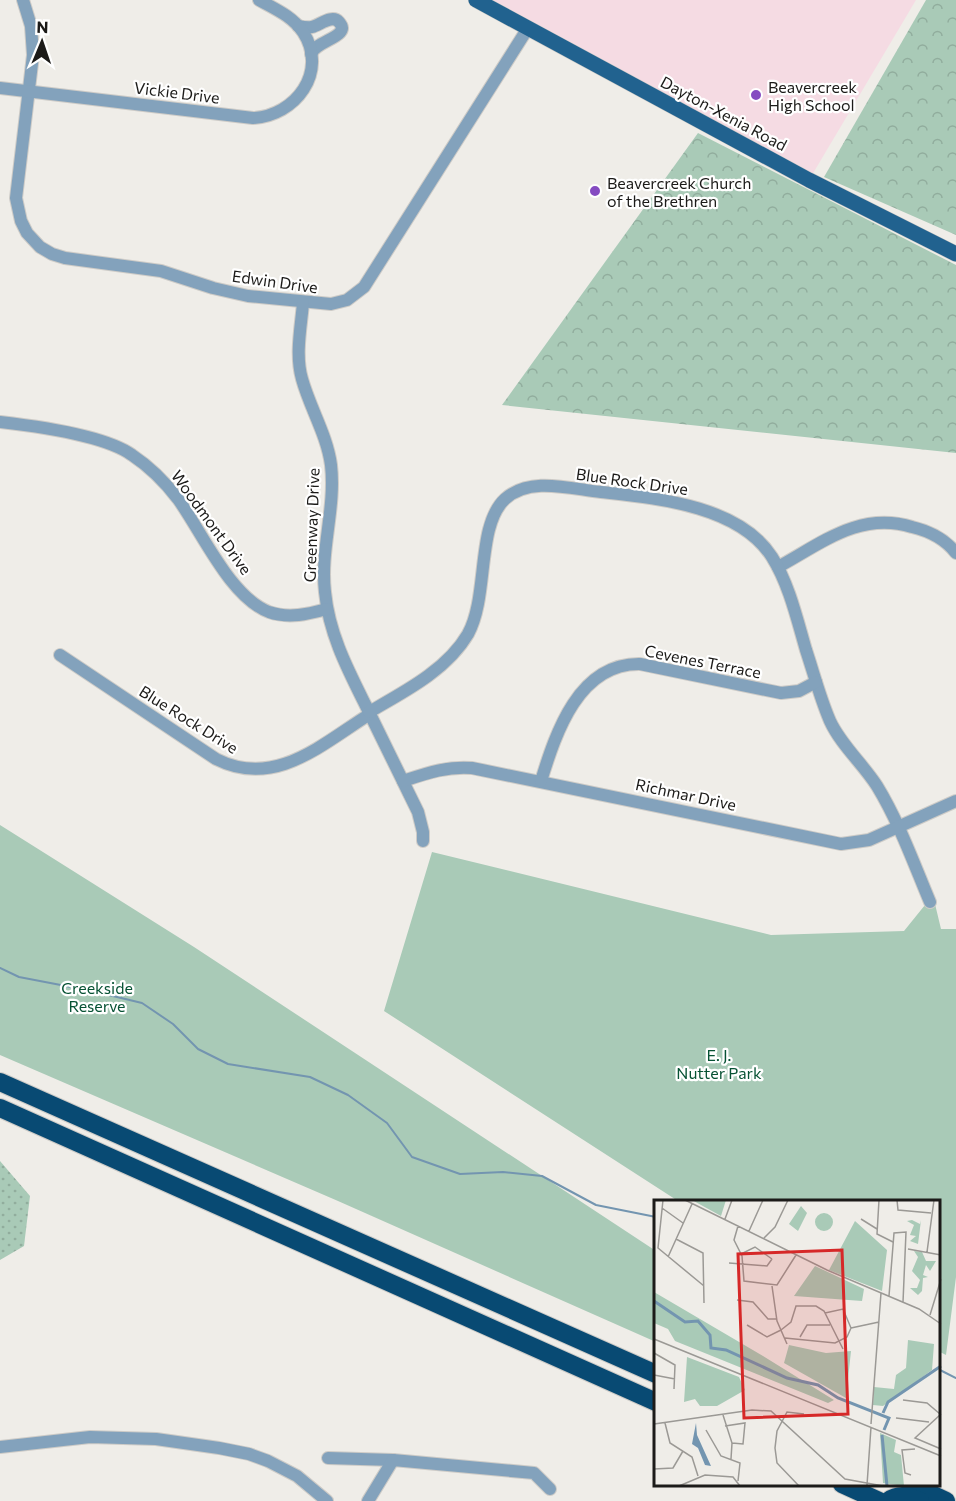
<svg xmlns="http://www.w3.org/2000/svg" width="956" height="1501" font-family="Commissioner,sans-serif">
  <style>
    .education { fill: #f5dbe3 }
    .grass { fill: url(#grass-dots) }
    .forest { fill: url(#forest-crowns) }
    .park { fill: #a9cab7 }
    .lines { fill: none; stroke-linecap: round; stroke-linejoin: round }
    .stream { stroke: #7395b0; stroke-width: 2 }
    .minor-casing { stroke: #cdcbc7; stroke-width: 14 }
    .major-casing { stroke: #cdcbc7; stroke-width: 16 }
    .highway-casing { stroke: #cdcbc7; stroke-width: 20 }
    .minor { stroke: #83a2bc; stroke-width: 12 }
    .major { stroke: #21628f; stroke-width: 15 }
    .highway { stroke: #084a73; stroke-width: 18 }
    .poi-dot { fill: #854bc1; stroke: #fff; stroke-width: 2 }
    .labels { text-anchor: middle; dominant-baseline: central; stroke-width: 4.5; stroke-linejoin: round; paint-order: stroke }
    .poi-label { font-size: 16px; fill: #1c1b19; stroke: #fff; text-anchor: start }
    .street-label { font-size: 16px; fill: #1c1b19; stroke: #fff }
    .park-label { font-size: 16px; fill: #075234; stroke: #fff }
    .inset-river { fill: none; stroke: #7395b0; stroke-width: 3 }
    .inset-road { fill: none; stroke: #9b9995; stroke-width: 1.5 }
    .view { fill: #d62828; fill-opacity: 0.15; stroke: #d62828; stroke-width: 3 }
    .inset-edge { fill: none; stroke: #1c1b19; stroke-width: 3 }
  </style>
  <defs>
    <pattern id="grass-dots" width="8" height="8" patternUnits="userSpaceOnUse" patternTransform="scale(1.5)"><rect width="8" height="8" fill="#a9cab7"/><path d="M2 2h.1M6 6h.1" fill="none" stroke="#91ad9d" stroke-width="1.8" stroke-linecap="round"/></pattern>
    <pattern id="forest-crowns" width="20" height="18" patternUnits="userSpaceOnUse" patternTransform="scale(1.5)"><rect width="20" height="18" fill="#a9cab7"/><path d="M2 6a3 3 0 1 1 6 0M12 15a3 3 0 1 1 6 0" fill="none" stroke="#91ad9d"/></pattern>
  </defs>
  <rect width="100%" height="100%" fill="#efede8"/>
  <path class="education" d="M476 0H916L809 180Z"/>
  <path class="grass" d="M0 1161 30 1196 24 1246 0 1260Z"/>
  <g class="forest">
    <path d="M926 0H956V235L824 177Z"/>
    <path d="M698 133 956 265V453L502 405Z"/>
  </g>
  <g class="park">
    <path d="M0 825 194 947 656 1251V1342L338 1201 0 1055Z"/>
    <path d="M432 852 771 935 904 931 925 905 935 904 941 929H956V1277L946 1355 940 1352V1201H678L384 1011Z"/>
  </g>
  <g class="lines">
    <g class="stream">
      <path d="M0 968 19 977 92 991 142 1003 173 1024 198 1049 228 1064 310 1077 348 1095 387 1123 412 1157 460 1174 503 1172 542 1176 596 1205 656 1217"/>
      <path d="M940 1370 956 1378"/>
    </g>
    <g class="minor-casing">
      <g id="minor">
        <path d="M23 0 31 26 33 55 16 198 21 221 27 233 40 247 52 254 65 258 161 271 213 288 248 296 331 304 347 300 364 287 528 28"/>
        <path d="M298 26C303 27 307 28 312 27 320 25 332 14 339 22 352 37 316 40 311 54"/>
        <path d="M0 88 253 118C295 116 329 72 303 32 292 16 275 9 259 0"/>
        <path d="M303 303C301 327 295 355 302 379 310 408 327 435 331 465 336 508 320 550 325 592 329 634 348 670 366 706 384 742 401 777 418 812L423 832V841"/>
        <path d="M0 422C35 426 104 435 132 455 150 467 165 482 178 499 202 532 230 597 269 612 289 619 308 614 327 609"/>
        <path d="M778 567C822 543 860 511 912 527 929 531 945 539 956 553"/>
        <path d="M60 655 216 759C275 789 322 744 370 714"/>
        <path d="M369 712C404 692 447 670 468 634 489 596 476 526 505 499 530 476 571 489 601 492 655 498 739 505 772 557 789 584 797 619 806 650 814 674 820 698 830 721 841 745 863 764 877 786 899 822 914 864 930 902"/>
        <path d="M403 781C427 773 447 766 472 768L841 844 869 840 956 801"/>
        <path d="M541 781C556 732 579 663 640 664L781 693 799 691 816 682"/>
        <path d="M0 1447 90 1437 156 1439 219 1448 249 1454 268 1461 297 1476 327 1501"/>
        <path d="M328 1458 393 1460"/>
        <path d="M368 1501 393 1460 534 1473 550 1489"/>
      </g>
    </g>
    <g class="major-casing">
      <path id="major" d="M476 0 809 180 956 254"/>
    </g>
    <g class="highway-casing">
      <g id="highway">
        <path d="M0 1082 656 1374"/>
        <path d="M0 1108 656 1402"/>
        <path d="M842 1484 879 1501"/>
        <path d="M910 1484 946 1501"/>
        <path d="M888 1501C899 1493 909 1496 920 1501"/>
      </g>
    </g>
    <use href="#minor" class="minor"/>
    <use href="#major" class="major"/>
    <use href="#highway" class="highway"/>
  </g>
  <g class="poi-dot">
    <circle cx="756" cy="95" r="6"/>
    <circle cx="595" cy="191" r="6"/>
  </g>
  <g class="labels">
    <g class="poi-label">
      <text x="768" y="86">Beavercreek<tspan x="768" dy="18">High School</tspan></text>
      <text x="607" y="182">Beavercreek Church<tspan x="607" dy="18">of the Brethren</tspan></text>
    </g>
    <g class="street-label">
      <text transform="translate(177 92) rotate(7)">Vickie Drive</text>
      <text transform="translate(724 113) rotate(28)">Dayton-Xenia Road</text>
      <text transform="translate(275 281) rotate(8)">Edwin Drive</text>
      <text transform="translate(632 481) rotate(8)">Blue Rock Drive</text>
      <text transform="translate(212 522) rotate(54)">Woodmont Drive</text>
      <text transform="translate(311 525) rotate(-88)">Greenway Drive</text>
      <text transform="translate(703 661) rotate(11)">Cevenes Terrace</text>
      <text transform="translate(189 719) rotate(32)">Blue Rock Drive</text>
      <text transform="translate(686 794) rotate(12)">Richmar Drive</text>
    </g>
    <g class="park-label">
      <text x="97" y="987">Creekside<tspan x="97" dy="18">Reserve</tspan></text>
      <text x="719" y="1054">E. J.<tspan x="719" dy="18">Nutter Park</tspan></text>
    </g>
  </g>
  <g transform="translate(654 1200)">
    <rect width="286" height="286" fill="#efede8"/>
    <path d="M33 157 85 177 91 190 63 206H46L41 199 30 202Z" fill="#a9cab7"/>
    <path d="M38 0H72L67 16ZM258 20 266 24 267 20 264 44 256 41 262 36 256 35 260 25 253 21ZM201 21 233 50 228 91 175 70ZM260 51 268 52 272 61H282L276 71 272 65 269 75 274 77 269 78 268 91 264 95 256 88H263L266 80 258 71 264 57ZM161 66 210 89 208 101 140 96ZM226 233 242 240 240 252 247 255 250 286 229 283Z" fill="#a9cab7"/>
    <path d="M147 6 153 13 144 31 135 24ZM161 22a9 9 0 1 1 18 0a9 9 0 1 1-18 0ZM0 92 109 156 180 200 174 203 21 141 14 129 0 123ZM254 140 280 144 278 170 229 206 219 205 220 187 240 189 242 175 252 168ZM135 145 172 153 197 151 192 198 130 163Z" fill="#a9cab7"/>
    <path d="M42 223 43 235 57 266 51 265 44 248 38 244Z" fill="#7395b0"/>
    <path class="inset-river" d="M0 101 31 122 44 121 56 135 57 148 72 150 133 178 164 185 184 198 235 218 230 230M229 213 234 202 287 166M228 235 233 286"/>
    <path class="inset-road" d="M9 0 4 48 50 86M31 0 173 70 265 109 287 124M225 0 223 34 239 42M243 0 244 10 277 13M8 8 29 23M71 19 78 0M207 19 223 29M84 26 80 40 88 56 90 81 123 85 142 55M95 31 109 0M110 38 121 27 134 0M22 39 49 53 50 103M254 49 287 55M273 52 280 0M87 54 101 47 118 59M14 57 38 4M75 63 113 66 118 59M118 86 123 121 133 144M235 96 240 33 252 32 249 102M83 100 99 102 114 119H122M171 113 189 109 197 128M276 115 287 79M93 125 113 137 127 130M197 128 225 122M127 130 137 122 142 106H162L170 111 189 149M146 137 153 125H176M131 138 181 143 193 137 197 128M0 139 287 256M0 153 21 165 20 189M0 175 21 179M249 200 273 203 286 214M287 214 261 238 287 249M69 215 78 243 77 259M242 218 275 222M11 223 16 243 38 257 44 276M0 224 98 210 117 211 191 279 229 286M217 224 227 93M71 226 91 223 89 244 78 243M52 230 67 256 86 263 84 281M0 269 19 268 29 251M257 275 251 273 248 250 261 249M213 285 217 227M25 286 51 275 79 277 86 286M145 286 123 263 121 248 123 231 133 212 150 214"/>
    <path class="view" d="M188 50 194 214 90 218 84 54Z"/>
    <rect width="286" height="286" class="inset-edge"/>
  </g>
  <g transform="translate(42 42) rotate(2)" stroke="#ffffff" stroke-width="4.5" paint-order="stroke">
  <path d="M0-4.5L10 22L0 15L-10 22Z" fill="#1c1b19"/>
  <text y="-9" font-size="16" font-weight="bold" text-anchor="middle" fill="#1c1b19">N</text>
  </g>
</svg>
